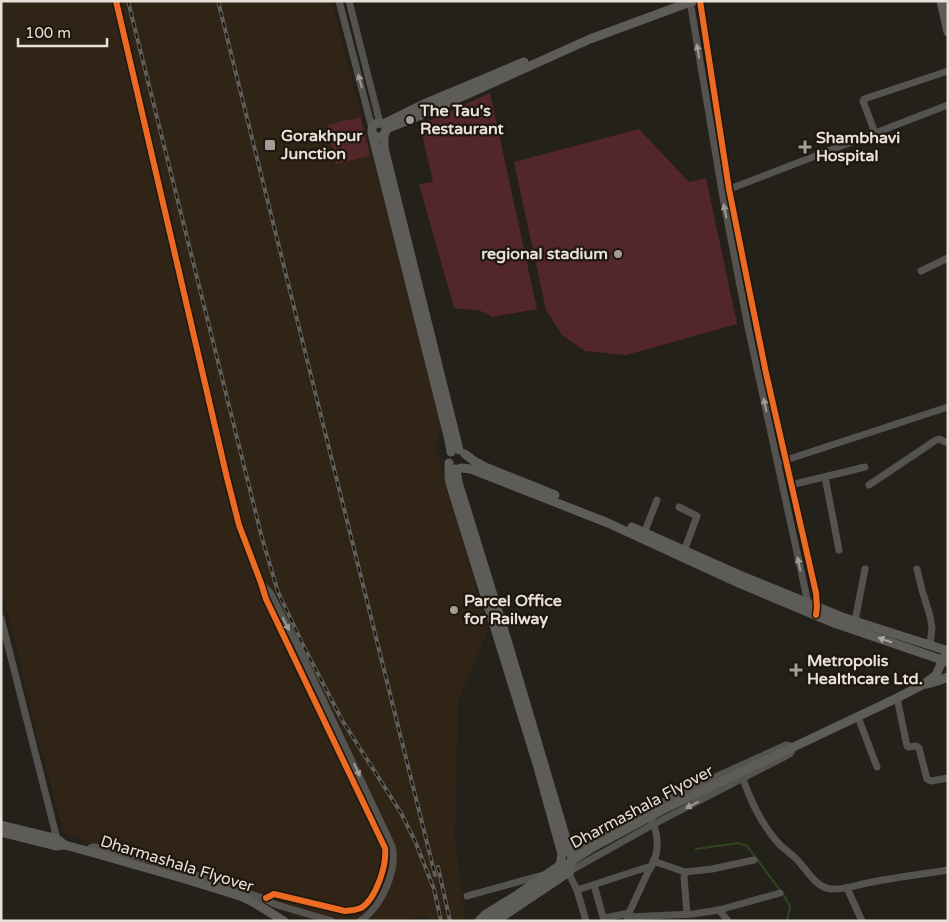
<svg xmlns="http://www.w3.org/2000/svg" width="949" height="922" font-family="'Varela Round',sans-serif">
  <style>
    .built { fill: #2f2416 }
    .green { fill: #53272a }
    .lines { fill: none; stroke-linecap: round; stroke-linejoin: round }
    .stream { stroke: #2e461d; stroke-width: 2 }
    .minor { stroke: #545350; stroke-width: 7 }
    .major { stroke: #5d5c58; stroke-width: 9 }
    .rail-casing { stroke: #605f5b; stroke-width: 4 }
    .rail { stroke: #1f170d; stroke-width: 2; stroke-dasharray: 5.5; stroke-linecap: butt }
    .major-bridge { stroke: #5d5c58; stroke-width: 9 }
    .cycleway-casing { stroke: #1f170d; stroke-width: 9 }
    .cycleway { stroke: #ed6a23; stroke-width: 6 }
    .oneway { fill: #9e9a95 }
    .oneway2 { fill: #a9a5a0 }
    .poi-dot { fill: #a39d97; stroke: #1f170d; stroke-width: 2 }
    .labels { text-anchor: middle; dominant-baseline: central; stroke-width: 4.5; stroke-linejoin: round; paint-order: stroke }
    .poi-label { font-size: 16px; font-weight: bold; fill: #e7e1da; stroke: #1f170d; text-anchor: start }
    .street-label { font-size: 16px; fill: #e7e1da; stroke: #1f170d }
  </style>
  <rect width="100%" height="100%" fill="#24201a"/>
  <path class="built" d="M1 1H332L442 428 435 444 488 631 458 702 455 839 463 905 466 921H428L426 915 407 921H308L64 833 39 743 1 586Z"/>
  <g class="green">
    <path d="M490 93 537 309 492 317 481 311 454 308 419 184 433 182 420 125Z"/>
    <path d="M360 117 370 156 336 164 327 125Z"/>
    <path d="M639 129 689 182 706 178 737 324 626 355 585 351 562 335 546 310 514 162Z"/>
  </g>
  <g class="lines">
    <g class="stream">
      <path d="M696 849 738 843 747 846 780 890"/>
      <path d="M783 894 790 906 787 921"/>
    </g>
    <g class="minor">
      <path d="M116 1 227 478 239 525 261 583 266 599 385 848C387 865 376 899 361 908 356 910 351 911 345 911L274 894 266 898"/>
      <path d="M339 1 372 128"/>
      <path d="M349 1 380 123"/>
      <path d="M690 1 722 192 748 327 808 603 807 606"/>
      <path d="M700 1 729 189 748 284 766 373 816 593 817 609"/>
      <path d="M875 133 863 101 864 99 948 71"/>
      <path d="M727 190 948 105"/>
      <path d="M921 271 948 258"/>
      <path d="M783 461 948 407"/>
      <path d="M825 477 839 550"/>
      <path d="M791 485 865 467"/>
      <path d="M869 485 936 440 939 439 948 443"/>
      <path d="M679 507 697 516 683 554"/>
      <path d="M643 536 657 500"/>
      <path d="M917 569 922 590 930 616 932 628 930 645"/>
      <path d="M263 585 271 594 299 649 392 846C398 870 381 908 360 921"/>
      <path d="M1 618 57 839V843"/>
      <path d="M855 621 865 569"/>
      <path d="M897 698 907 746 909 747 916 746 919 748 927 779 931 781 948 778"/>
      <path d="M858 717 877 767"/>
      <path d="M743 779C751 802 763 827 780 845 787 851 794 856 800 863 809 873 816 887 831 889 845 890 859 884 872 882 897 877 923 874 948 870"/>
      <path d="M87 851 92 847H95C144 856 192 873 238 890 251 895 263 896 274 904L332 921"/>
      <path d="M653 861 685 872 712 869 754 860"/>
      <path d="M570 871 654 824 790 754 794 747 786 745 722 774 646 810 571 856"/>
      <path d="M568 872 577 890 586 921"/>
      <path d="M685 872 684 877 687 914"/>
      <path d="M594 885 603 917 605 918 629 913"/>
      <path d="M847 888 862 921"/>
      <path d="M577 890 651 866"/>
      <path d="M467 896 543 875"/>
      <path d="M719 910 728 921"/>
      <path d="M628 917 693 914 719 910 780 893"/>
      <path d="M627 920 629 913 648 872C659 856 660 839 652 821"/>
    </g>
    <g class="major">
      <path d="M941 1 948 32"/>
      <circle cx="379" cy="130" r="7"/>
      <path d="M383 124 424 104 524 62"/>
      <path d="M386 129 421 115 590 39 693 1"/>
      <path d="M372 133 449 440 451 452"/>
      <path d="M384 134V148L459 450"/>
      <path d="M465 454 474 461 485 467 555 495"/>
      <path d="M449 463V476L450 483 537 764 562 854 560 865 556 868 517 895 486 914 479 921"/>
      <path d="M461 468 471 469 608 523 734 581 834 623 948 662"/>
      <path d="M456 469 458 482 510 650 572 859 570 871 563 876 496 921"/>
      <path d="M632 527 742 576 842 617 948 651"/>
      <path d="M927 684 938 681 948 677"/>
      <path d="M783 752 897 698 924 684 936 675 945 655"/>
      <path d="M1 825 50 837 57 839 65 845"/>
      <path d="M1 832 56 846 65 845 87 851 185 879 240 896 253 902 284 921"/>
    </g>
    <g class="rail-casing">
      <g id="rail">
        <path d="M128 1 262 538 278 592 304 647 342 720 401 813 415 841 434 889 441 921"/>
        <path d="M218 1 435 875"/>
        <path d="M438 867 450 921"/>
      </g>
    </g>
    <use href="#rail" class="rail"/>
    <path class="major-bridge" d="M485 921 518 901 573 860 595 846 664 809 783 752"/>
    <g class="cycleway-casing">
      <g id="cycleway">
        <path d="M116 1 227 478 239 525 261 583 266 599 385 848C387 865 376 899 361 908 356 910 351 911 345 911L274 894 266 898"/>
        <path d="M700 1 729 189 748 284 766 373 816 593 817 607 816 615"/>
      </g>
    </g>
    <use href="#cycleway" class="cycleway"/>
  </g>
  <defs><path id="oneway-solid" d="M-6-.8H1V-3.2L6.5 0L1 3.2V.8H-6Z" transform="scale(1.25)"/></defs>
  <g class="oneway">
    <use href="#oneway-solid" transform="translate(698 51) rotate(-99)"/>
    <use href="#oneway-solid" transform="translate(360 81) rotate(-105)"/>
    <use href="#oneway-solid" transform="translate(725 211) rotate(-101)"/>
    <use href="#oneway-solid" transform="translate(765 405) rotate(-102)"/>
    <use href="#oneway-solid" transform="translate(799 564) rotate(-102)"/>
    <use href="#oneway-solid" transform="translate(286 624) rotate(63)"/>
    <use href="#oneway-solid" transform="translate(357 770) rotate(65)"/>
    <use href="#oneway-solid" transform="translate(692 805) rotate(153)"/>
  </g>
  <use class="oneway2" href="#oneway-solid" transform="translate(885 640) rotate(-161)"/>
  <g class="poi-dot">
    <circle cx="410" cy="120" r="5"/>
    <rect x="264" y="139" width="12" height="12" rx="2.5"/>
    <path d="M802.5 139.5h5v5h5v5h-5v5h-5v-5h-5v-5h5z"/>
    <circle cx="618" cy="254" r="5"/>
    <circle cx="454" cy="610" r="5"/>
    <path d="M793.5 662.5h5v5h5v5h-5v5h-5v-5h-5v-5h5z"/>
  </g>
  <g class="labels">
    <g class="poi-label">
      <text x="420" y="111">The Tau's<tspan x="420" dy="18">Restaurant</tspan></text>
      <text x="281" y="136">Gorakhpur<tspan x="281" dy="18">Junction</tspan></text>
      <text x="816" y="138">Shambhavi<tspan x="816" dy="18">Hospital</tspan></text>
      <text x="608" y="254" text-anchor="end">regional stadium</text>
      <text x="464" y="601">Parcel Office<tspan x="464" dy="18">for Railway</tspan></text>
      <text x="807" y="661">Metropolis<tspan x="807" dy="18">Healthcare Ltd.</tspan></text>
    </g>
    <g class="street-label">
      <text transform="translate(642 807) rotate(-28)">Dharmashala Flyover</text>
      <text transform="translate(177 864) rotate(17)">Dharmashala Flyover</text>
    </g>
  </g>
  <rect width="949" height="922" fill="none" stroke="#e7e1da" stroke-width="5"/>
  <path d="M18 38v8h89v-8" fill="none" stroke="#e7e1da" stroke-width="2.5"/>
  <text x="25" y="38" font-size="15" fill="#e7e1da" stroke="#1f170d" stroke-width="4" paint-order="stroke">100 m</text>
</svg>
